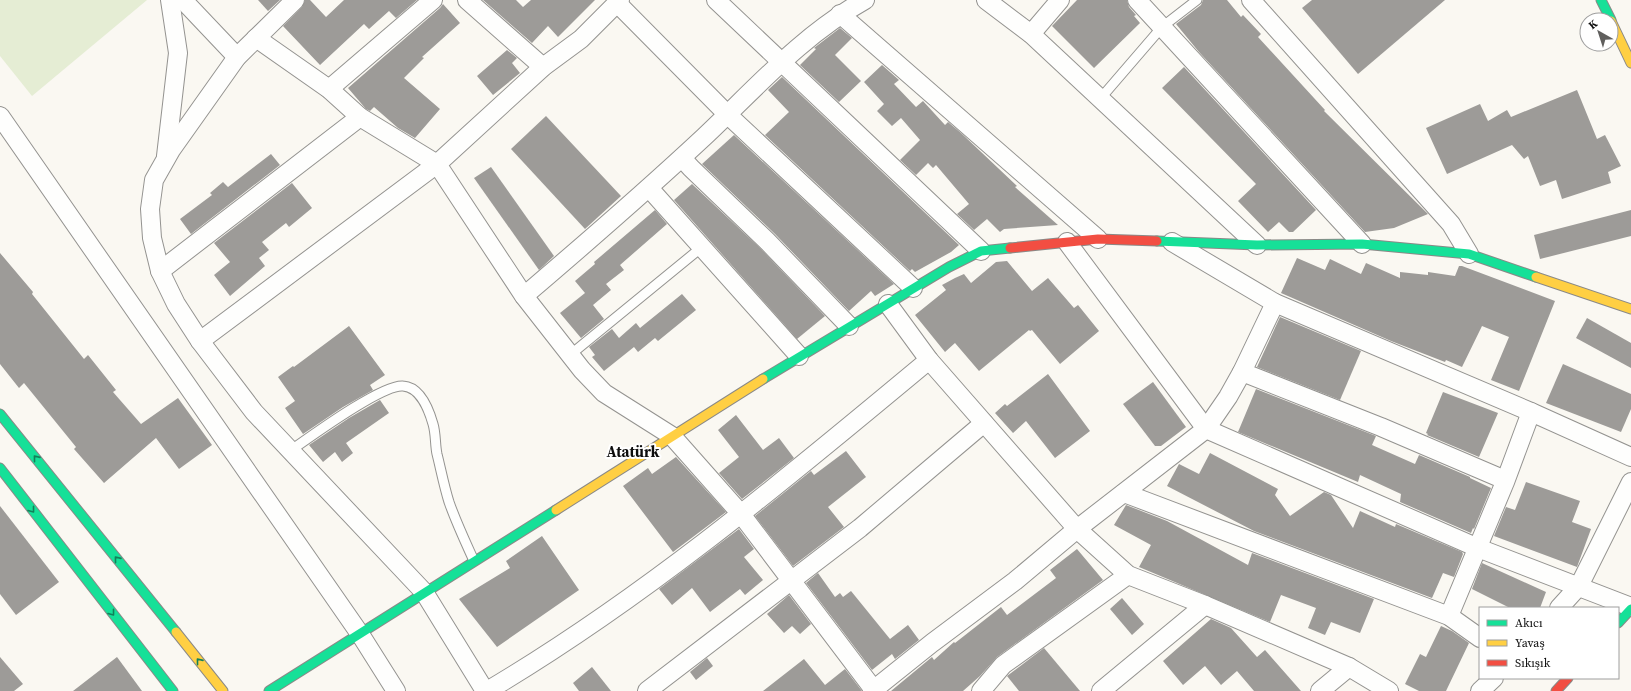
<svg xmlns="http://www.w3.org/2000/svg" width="1631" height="691" font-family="'Source Serif 4',serif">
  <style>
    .green { fill: #e5edd4 }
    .building { fill: #9d9b98 }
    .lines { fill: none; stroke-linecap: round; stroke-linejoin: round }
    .lane-casing { stroke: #949390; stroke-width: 11 }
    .street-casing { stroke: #949390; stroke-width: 20 }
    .fast-casing { stroke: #8a8987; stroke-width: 11 }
    .slow-casing { stroke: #8a8987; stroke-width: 11 }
    .jam-casing { stroke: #8a8987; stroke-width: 11 }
    .lane { stroke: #fefefd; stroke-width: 9 }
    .street { stroke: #fefefd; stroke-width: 18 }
    .fast { stroke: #16e098; stroke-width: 9 }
    .slow { stroke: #ffcf43; stroke-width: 9 }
    .jam { stroke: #f24e42; stroke-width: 9 }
    .oneway { stroke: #128159 }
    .labels { text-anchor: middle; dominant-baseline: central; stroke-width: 4; stroke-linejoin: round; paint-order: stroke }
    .district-label { font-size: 15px; font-weight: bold; fill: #0d0d0d; stroke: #fff }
  </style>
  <rect width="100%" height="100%" fill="#faf8f2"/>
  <path class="green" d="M0 0H147L32 96 0 56Z"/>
  <g class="building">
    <path d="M258 0H280L268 11Z"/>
    <path d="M305 0H310L326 17 344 0H417L396 18 389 11 369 29 364 24 320 65 283 26 302 7Z"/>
    <path d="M483 0H516L523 7 531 0H595L558 37 548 26 532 43Z"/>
    <path d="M1077 0H1127L1129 7 1136 15 1134 16 1140 23 1094 68 1052 26Z"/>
    <path d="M1203 0H1227L1241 17 1243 15 1261 34 1258 37 1325 110 1324 111 1428 214 1394 228 1365 232 1199 52 1176 24 1201 5Z"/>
    <path d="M1312 0H1445L1358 74 1302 8Z"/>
    <path d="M443 4 460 23 422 57 424 58 404 78 440 109 415 138 398 128 374 107 370 111 366 109 348 88 440 8Z"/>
    <path d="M840 28 852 38 835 55 861 81 839 102 800 65 816 49 814 48Z"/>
    <path d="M507 50 517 58 512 63 520 73 493 95 477 76Z"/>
    <path d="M882 65 899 80 894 84 916 107 923 101 945 125 948 122 961 133 1017 186 1015 187 1058 225 1004 229 1000 232 987 219 974 230 957 214 969 204 936 165 933 168 928 163 916 175 900 160 920 140 901 118 892 126 877 111 884 104 864 82Z"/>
    <path d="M1184 67 1316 210 1293 232H1289L1279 222 1268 232 1238 201 1256 184 1162 88Z"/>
    <path d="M782 77 959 245 951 252 915 272 912 269 910 271 765 135 789 112 768 90Z"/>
    <path d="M1577 90 1597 139 1605 135 1621 166 1608 172 1611 183 1562 199 1556 180 1540 186 1528 156 1524 159 1512 145 1447 174 1426 128 1480 104 1488 121 1507 110 1511 117Z"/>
    <path d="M546 116 621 196 585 229 511 149Z"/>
    <path d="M734 135 894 284 875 296 871 291 849 311 775 234 702 164Z"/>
    <path d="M271 154 280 165 191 234 180 219 212 195 210 193 223 182 228 187Z"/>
    <path d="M491 167 554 256 539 270 474 178Z"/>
    <path d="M292 183 312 208 289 227 286 223 262 242 269 250 259 258 265 266 230 296 214 275 230 262 214 243Z"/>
    <path d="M692 184 760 248 825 316 797 339 674 200Z"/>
    <path d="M655 210 667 224 620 265 624 270 606 284 611 290 593 305 604 319 581 338 560 313 585 293 575 281 595 264 594 262Z"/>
    <path d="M1631 210V236L1540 259 1534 235Z"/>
    <path d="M0 253 33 292 32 294 84 359 88 355 116 390 113 392 141 424 178 398 212 445 179 469 156 438 104 483 74 449 76 447 24 383 19 388 0 364Z"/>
    <path d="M1297 258 1325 270 1330 259 1361 274 1366 263 1400 278V272L1428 275V272L1455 276 1459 266H1462L1555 301 1519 391 1491 380 1509 337 1482 326 1462 367 1446 360 1445 362 1391 341 1281 293Z"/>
    <path d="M1007 261 1032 291 1048 278 1074 308 1078 305 1099 331 1060 364 1032 330 1030 331 1029 330 979 371 955 343 945 352 915 315 946 290 942 285 955 278 964 274 971 283 996 262Z"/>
    <path d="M682 294 696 310 658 341 655 338 638 352 634 347 604 371 592 357 595 355 589 347 612 329 619 338 636 323 640 328Z"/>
    <path d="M1280 317 1361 351 1340 400 1257 367Z"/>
    <path d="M1587 318 1631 343V368L1576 338Z"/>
    <path d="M349 326 385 375 370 385 373 390 343 407 303 434 285 408 295 401 278 377 293 366 294 367Z"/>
    <path d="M1563 364 1631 394V409L1621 432 1546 403Z"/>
    <path d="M1048 374 1090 431 1055 458 1026 421 1013 433 995 413 1005 404 1007 406Z"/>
    <path d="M1153 382 1186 427 1161 446H1155L1123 404Z"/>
    <path d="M1256 389 1376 436 1372 445 1415 464 1419 455 1470 477V478L1491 488 1474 529 1473 528 1471 533 1400 502 1401 494 1360 475 1358 482 1238 432Z"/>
    <path d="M1443 392 1498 413 1479 457 1427 435 1428 434 1426 433Z"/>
    <path d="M380 400 389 413 346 443 353 453 342 462 335 452 323 462 309 445 349 418Z"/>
    <path d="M736 415 763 450 779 438 794 458 742 499 719 473 739 457 718 430Z"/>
    <path d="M846 451 866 477 828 507 844 527 793 566 755 516 811 471 814 475Z"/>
    <path d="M1210 453 1278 489 1275 495 1290 516 1324 492 1331 495 1353 528 1360 511 1395 527 1396 524 1462 552 1463 554 1454 577 1443 573 1432 598 1254 531 1167 486 1179 464 1199 474Z"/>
    <path d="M676 457 726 512 673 552 623 486 648 468 652 474Z"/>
    <path d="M1526 482 1580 501 1572 522 1591 529 1577 567 1494 536 1506 507 1515 510Z"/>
    <path d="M1126 505 1167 521 1248 565 1252 553 1374 599 1360 633 1331 622 1325 635 1308 628 1316 608 1281 595 1270 622 1139 567 1151 545 1114 525Z"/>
    <path d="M0 506 59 582 16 615 0 594Z"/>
    <path d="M739 529 754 549 744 557 763 580 745 595 740 589 710 612 692 588 672 605 659 589Z"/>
    <path d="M542 536 579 590 497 647 459 599 510 568 506 561Z"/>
    <path d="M1077 549 1103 580 997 657 980 676 963 691H891L932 657 934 660 954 642 955 643 1001 607 1007 615 1056 578 1050 570Z"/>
    <path d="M1482 563 1546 592 1540 608H1510L1472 589Z"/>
    <path d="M818 573 835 597 840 593 843 597 851 591 890 639 908 625 919 640 895 659 892 654 872 670 806 583Z"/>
    <path d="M789 595 811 624 800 634 792 626 784 633 767 614Z"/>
    <path d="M1122 598 1144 624 1132 635 1110 609Z"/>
    <path d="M1211 619 1231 628 1257 657 1265 650 1301 691H1254L1237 671 1221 685 1205 666 1183 685 1163 661Z"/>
    <path d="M1441 626 1452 631 1469 643 1446 691H1419L1405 684 1420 654 1426 657Z"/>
    <path d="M1044 648 1080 691H1019L1007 676Z"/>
    <path d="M0 657 23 684 14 691H0Z"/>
    <path d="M117 657 142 691H73Z"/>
    <path d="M707 658 713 666 696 680 690 672Z"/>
    <path d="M804 659 825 685 845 669 862 691H763Z"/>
    <path d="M592 667 611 691H579L573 683Z"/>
  </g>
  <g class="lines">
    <g class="lane-casing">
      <g id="lane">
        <path d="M1100 99 1162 27 1197 0"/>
        <path d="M570 355 702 247"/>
        <path d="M290 451C310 437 382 384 403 386 420 387 429 410 433 424 436 434 435 445 437 454 441 470 444 486 449 502 456 522 465 541 474 561"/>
      </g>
    </g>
    <g class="street-casing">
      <g id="street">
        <path d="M183 0 237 57"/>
        <path d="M295 0 237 57 171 150 154 180 150 209 152 238 160 271 176 304 200 341 254 412 424 592 485 691"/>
        <path d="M467 0 543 67"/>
        <path d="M716 0 981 251"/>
        <path d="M986 0 1031 34 1257 245"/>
        <path d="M1137 0 1362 244"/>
        <path d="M1251 0 1451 224 1469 254"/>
        <path d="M617 3 728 115 913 288"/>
        <path d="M840 14 1098 239"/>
        <path d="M1031 34 1060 0"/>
        <path d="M256 38 329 89 360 117 437 164 524 296 582 370 604 393 672 436 741 514 874 690"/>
        <path d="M329 89 433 0"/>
        <path d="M0 116 360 634 396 691"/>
        <path d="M166 156 178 53 170 0"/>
        <path d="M682 158 691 168 767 241 849 326"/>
        <path d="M649 188 799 356"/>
        <path d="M1067 242 1206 429 1478 548 1631 607"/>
        <path d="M1172 242 1275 303 1531 412 1631 457"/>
        <path d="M160 271 360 117"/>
        <path d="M524 296C585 244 645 192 704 137 755 89 802 35 865 0"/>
        <path d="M888 304 929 360 1077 529 1128 575 1205 605 1349 667 1389 691"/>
        <path d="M200 341 437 164 543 67 581 39 620 0"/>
        <path d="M1242 372 1381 427 1505 480"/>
        <path d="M1124 493 1449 616 1480 638"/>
        <path d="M1559 608 1579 586 1631 482"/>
        <path d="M1449 616 1505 482 1531 412"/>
        <path d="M487 691C646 597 787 478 929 360"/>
        <path d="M647 691 860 528 984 423"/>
        <path d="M872 691 932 643 1015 581 1077 529 1206 429 1228 397 1242 372 1275 303"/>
        <path d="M981 691 1003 665 1128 575"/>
        <path d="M1101 691 1205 605"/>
        <path d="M1320 691 1349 667"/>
        <path d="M1480 691 1494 678"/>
      </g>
    </g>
    <g class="fast-casing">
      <g id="fast">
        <path d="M1601 0 1611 20"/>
        <path d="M1157 241 1257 245 1362 244 1469 254 1536 277"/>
        <path d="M763 379 949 267 981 251 1010 248"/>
        <path d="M0 414 176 632"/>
        <path d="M0 468 173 691"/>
        <path d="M1618 623 1631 609"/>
        <path d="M269 691 556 510"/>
      </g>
    </g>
    <g class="slow-casing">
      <g id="slow">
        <path d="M1611 21 1631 63"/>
        <path d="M1536 277 1631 309"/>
        <path d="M556 510 763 379"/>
        <path d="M176 632 223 691"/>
      </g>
    </g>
    <g class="jam-casing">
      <g id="jam">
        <path d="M1010 248 1098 239 1157 241"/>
        <path d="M1556 691 1568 678"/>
      </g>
    </g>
    <use href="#lane" class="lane"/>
    <use href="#street" class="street"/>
    <use href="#fast" class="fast"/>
    <use href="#slow" class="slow"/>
    <use href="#jam" class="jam"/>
  </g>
  <defs><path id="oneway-chevron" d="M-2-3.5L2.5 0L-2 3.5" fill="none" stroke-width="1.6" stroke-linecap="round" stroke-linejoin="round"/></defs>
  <g class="oneway">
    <use href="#oneway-chevron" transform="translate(36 458) rotate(-129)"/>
    <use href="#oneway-chevron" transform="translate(32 510) rotate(52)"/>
    <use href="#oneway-chevron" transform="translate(117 559) rotate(-129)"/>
    <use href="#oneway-chevron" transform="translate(112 613) rotate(52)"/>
    <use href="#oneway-chevron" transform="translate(199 661) rotate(-129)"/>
  </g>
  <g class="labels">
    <g class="district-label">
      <text x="633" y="451">Atatürk</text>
    </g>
  </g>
  <rect x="1479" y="607" width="140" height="72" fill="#ffffff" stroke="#9e9e9e"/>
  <rect x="1487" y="620" width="20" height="6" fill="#16e098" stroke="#9e9e9e"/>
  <text x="1515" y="627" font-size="12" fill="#0d0d0d">Akıcı</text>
  <rect x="1487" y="640" width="20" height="6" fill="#ffcf43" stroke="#9e9e9e"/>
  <text x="1515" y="647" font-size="12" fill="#0d0d0d">Yavaş</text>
  <rect x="1487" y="660" width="20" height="6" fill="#f24e42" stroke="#9e9e9e"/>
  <text x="1515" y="667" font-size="12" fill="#0d0d0d">Sıkışık</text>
  <g transform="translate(1599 32) rotate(321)"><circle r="19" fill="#ffffff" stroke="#9e9e9e"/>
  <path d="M0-3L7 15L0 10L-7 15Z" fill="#605f5d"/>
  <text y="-6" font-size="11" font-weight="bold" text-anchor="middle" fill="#0d0d0d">K</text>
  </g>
</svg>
